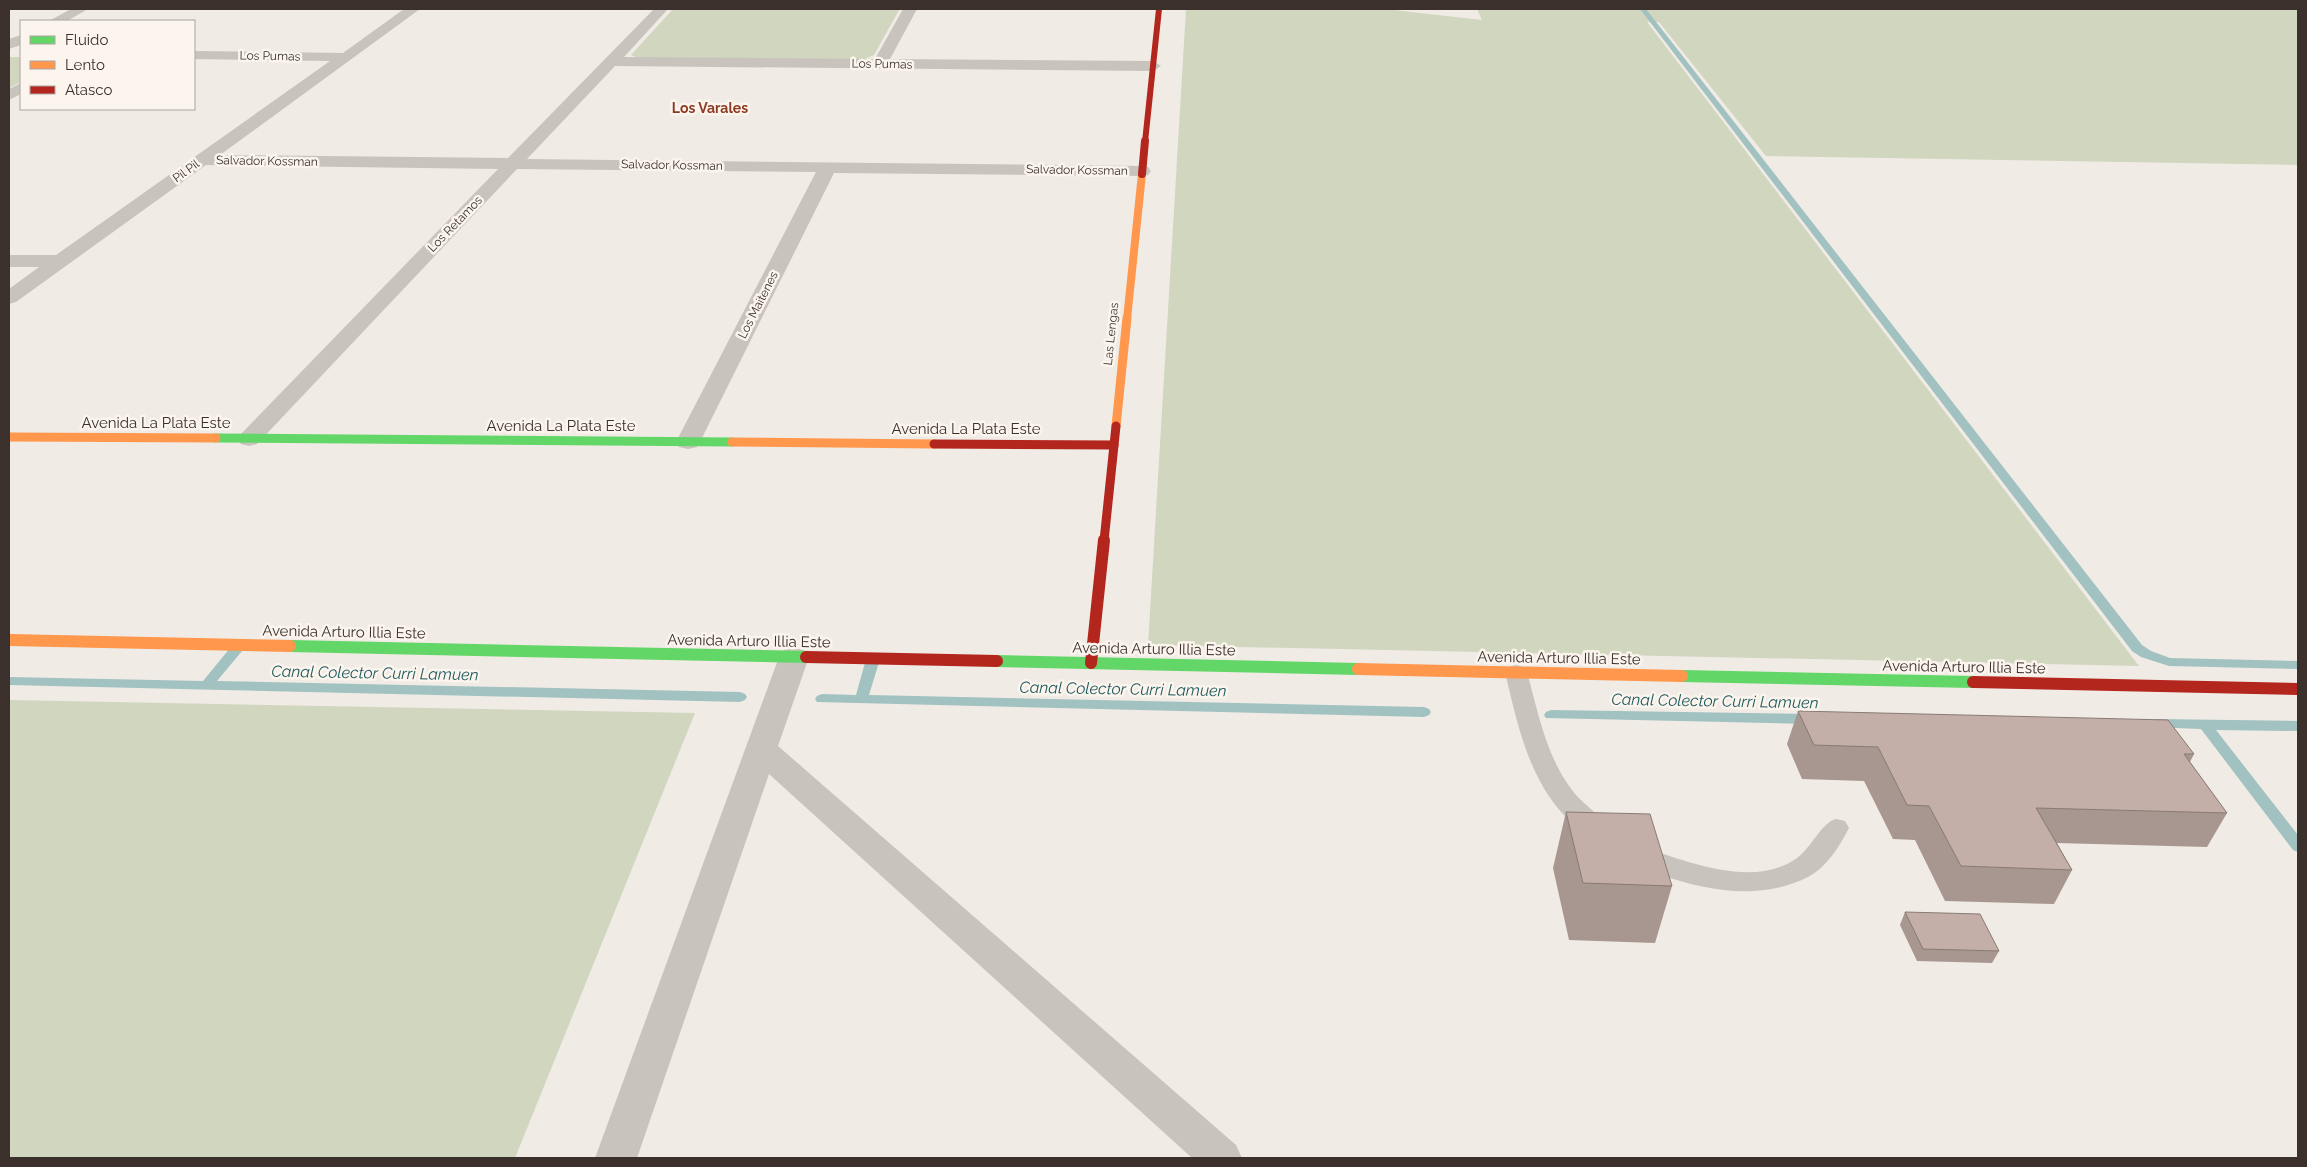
<svg xmlns="http://www.w3.org/2000/svg" width="2307" height="1167" font-family="Raleway,sans-serif">
  <style>
    .green { fill: #d1d6bf }
    .lines { fill: none; stroke-linecap: round; stroke-linejoin: round }
    .stream { fill: #a1c2c1; fill-rule: evenodd }
    .lane { fill: #c9c3be; fill-rule: evenodd }
    .street { fill: #c9c3be; fill-rule: evenodd }
    .fast-far1 { stroke: #63d668; stroke-width: 9 }
    .fast { stroke: #63d668; stroke-width: 12 }
    .slow-far2 { stroke: #ff974d; stroke-width: 8 }
    .slow-far1 { stroke: #ff974d; stroke-width: 9 }
    .slow { stroke: #ff974d; stroke-width: 12 }
    .jam-far3 { stroke: #b3261e; stroke-width: 6 }
    .jam-far2 { stroke: #b3261e; stroke-width: 8 }
    .jam-far1 { stroke: #b3261e; stroke-width: 9 }
    .jam { stroke: #b3261e; stroke-width: 12 }
    .wall { fill: #a89690 }
    .building { fill: #c3afa7; stroke: #887a75 }
    .labels { text-anchor: middle; dominant-baseline: central; stroke-width: 5; stroke-linejoin: round; paint-order: stroke }
    .far-street-label { font-size: 12px; fill: #3b302b; stroke: #fbf5ee }
    .far-neighbourhood-label { font-size: 14px; font-weight: bold; fill: #8c3b22; stroke: #fbf5ee }
    .street-label { font-size: 15px; fill: #3b302b; stroke: #fbf5ee }
    .water-label { font-size: 16px; font-style: italic; fill: #1f5a5e; stroke: #fbf5ee }
  </style>
  <rect width="100%" height="100%" fill="#f0ebe5"/>
  <g class="green">
    <path d="M673 9H898L899 10 874 55 862 60 638 58 631 55Z"/>
    <path d="M1186 9H1385L1482 20 1477 9H2298V165L1766 156 1659 22H1647L2139 666 1148 645Z"/>
    <path d="M9 57H21V82L9 88Z"/>
    <path d="M9 700 695 713 515 1158H9Z"/>
  </g>
  <g class="lines">
    <g class="stream">
      <path d="M1640 9H1646L2142 645 2151 651 2170 658 2298 661V669L2169 666 2141 657 2132 651Z"/>
      <path d="M240 641 247 645 217 681 740 692 745 694 747 697 745 700 740 702 9 685V677L203 681 235 642Z"/>
      <path d="M873 655 880 659 869 695 1424 707 1429 709 1431 712 1429 715 1424 717 817 702 815 699 817 696 822 694 856 695 866 659Z"/>
      <path d="M1551 710 1811 714 1816 716 1818 719 1816 722 1811 724 1546 718 1544 715 1546 712Z"/>
      <path d="M2156 719 2298 721V731L2216 730 2298 835V852L2293 850 2201 729 2151 727 2149 724 2151 721Z"/>
    </g>
    <g class="lane">
      <path d="M1516 665 1524 667 1527 672C1538 712 1546 756 1572 790 1583 805 1602 815 1611 831L1607 838C1592 842 1585 834 1574 825 1530 786 1518 727 1505 672L1508 667Z"/>
      <path d="M1836 819 1845 821 1849 828C1839 847 1827 867 1808 877 1761 901 1706 891 1658 874 1646 870 1632 867 1626 856L1630 849 1639 846C1684 860 1753 890 1797 858 1812 847 1821 823 1836 819Z"/>
    </g>
    <g class="street">
      <path d="M71 9H88L67 21H49Z"/>
      <path d="M404 9H420L220 155 508 158 654 9H668L624 57 875 59 903 9H917L890 59 1153 61 1161 66 1153 71 615 66 527 159 1142 166 1148 167 1151 171 1148 175 1142 176 834 173 700 442 697 447 688 449 679 447 676 442 816 172 517 169 257 444 249 446 241 444 237 439 241 434 498 169 206 165 16 302 9 304V289L39 267H9V255H56L330 61 194 59V51L343 53Z"/>
      <path d="M21 35V45L9 49V39Z"/>
      <path d="M21 83V94L9 100V89Z"/>
      <path d="M794 648 804 650 809 657 778 746 1236 1145 1242 1158H1192L769 774 637 1158H595L779 657 784 650Z"/>
    </g>
    <path class="fast-far1" d="M216 438 732 442"/>
    <g class="fast">
      <path d="M290 646 806 657"/>
      <path d="M997 661 1358 669"/>
      <path d="M1682 676 1973 682"/>
    </g>
    <path class="slow-far2" d="M1127 319 1142 174"/>
    <g class="slow-far1">
      <path d="M1116 426 1127 318"/>
      <path d="M9 437 216 438"/>
      <path d="M732 442 934 444"/>
    </g>
    <g class="slow">
      <path d="M9 640 290 646"/>
      <path d="M1358 669 1682 676"/>
    </g>
    <path class="jam-far3" d="M1145 142 1159 9"/>
    <path class="jam-far2" d="M1142 174 1145 141"/>
    <g class="jam-far1">
      <path d="M934 444 1114 445"/>
      <path d="M1104 541 1116 426"/>
    </g>
    <g class="jam">
      <path d="M806 657 997 661"/>
      <path d="M1091 663 1104 540"/>
      <path d="M1973 682 2298 689"/>
    </g>
  </g>
  <g class="wall">
    <path d="M1798 711 2194 754 2190 762 2227 813 2207 847 2057 843 2072 870 2054 904 1945 901 1915 840 1893 839 1864 781 1802 779 1787 744Z"/>
    <path d="M1566 812 1672 886 1655 943 1569 940 1553 868Z"/>
    <path d="M1905 912 1999 951 1992 963 1917 961 1900 925Z"/>
  </g>
  <g class="building">
    <path d="M1798 711 2168 720 2194 754H2184L2227 813 2036 808 2072 870 1961 866 1929 806 1907 805 1878 747 1814 745Z"/>
    <path d="M1566 812 1650 814 1672 886 1583 883Z"/>
    <path d="M1905 912 1980 914 1999 951 1923 949Z"/>
  </g>
  <g class="labels">
    <g class="far-street-label">
      <text transform="translate(270 56) rotate(1)">Los Pumas</text>
      <text transform="translate(882 64) rotate(1)">Los Pumas</text>
      <text transform="translate(267 161) rotate(1)">Salvador Kossman</text>
      <text transform="translate(672 165) rotate(1)">Salvador Kossman</text>
      <text transform="translate(1077 170) rotate(1)">Salvador Kossman</text>
      <text transform="translate(186 171) rotate(-36)">Pil Pil</text>
      <text transform="translate(455 224) rotate(-46)">Los Retamos</text>
      <text transform="translate(758 305) rotate(-63)">Los Maitenes</text>
      <text transform="translate(1111 334) rotate(-84)">Las Lengas</text>
    </g>
    <g class="far-neighbourhood-label">
      <text x="710" y="108">Los Varales</text>
    </g>
    <g class="street-label">
      <text x="156" y="423">Avenida La Plata Este</text>
      <text x="561" y="426">Avenida La Plata Este</text>
      <text x="966" y="429">Avenida La Plata Este</text>
      <text transform="translate(344 632) rotate(1)">Avenida Arturo Illia Este</text>
      <text transform="translate(749 641) rotate(1)">Avenida Arturo Illia Este</text>
      <text transform="translate(1154 649) rotate(1)">Avenida Arturo Illia Este</text>
      <text transform="translate(1559 658) rotate(1)">Avenida Arturo Illia Este</text>
      <text transform="translate(1964 667) rotate(1)">Avenida Arturo Illia Este</text>
    </g>
    <g class="water-label">
      <text transform="translate(375 673) rotate(1)">Canal Colector Curri Lamuen</text>
      <text transform="translate(1123 689) rotate(1)">Canal Colector Curri Lamuen</text>
      <text transform="translate(1715 701) rotate(1)">Canal Colector Curri Lamuen</text>
    </g>
  </g>
  <rect width="2307" height="1167" fill="none" stroke="#3b302b" stroke-width="20"/>
  <rect x="20" y="20" width="175" height="90" fill="#fbf5ee" stroke="#aea6a0"/>
  <rect x="30" y="36" width="25" height="8" fill="#63d668" stroke="#aea6a0"/>
  <text x="65" y="45" font-size="15" fill="#3b302b">Fluido</text>
  <rect x="30" y="61" width="25" height="8" fill="#ff974d" stroke="#aea6a0"/>
  <text x="65" y="70" font-size="15" fill="#3b302b">Lento</text>
  <rect x="30" y="86" width="25" height="8" fill="#b3261e" stroke="#aea6a0"/>
  <text x="65" y="95" font-size="15" fill="#3b302b">Atasco</text>
</svg>
